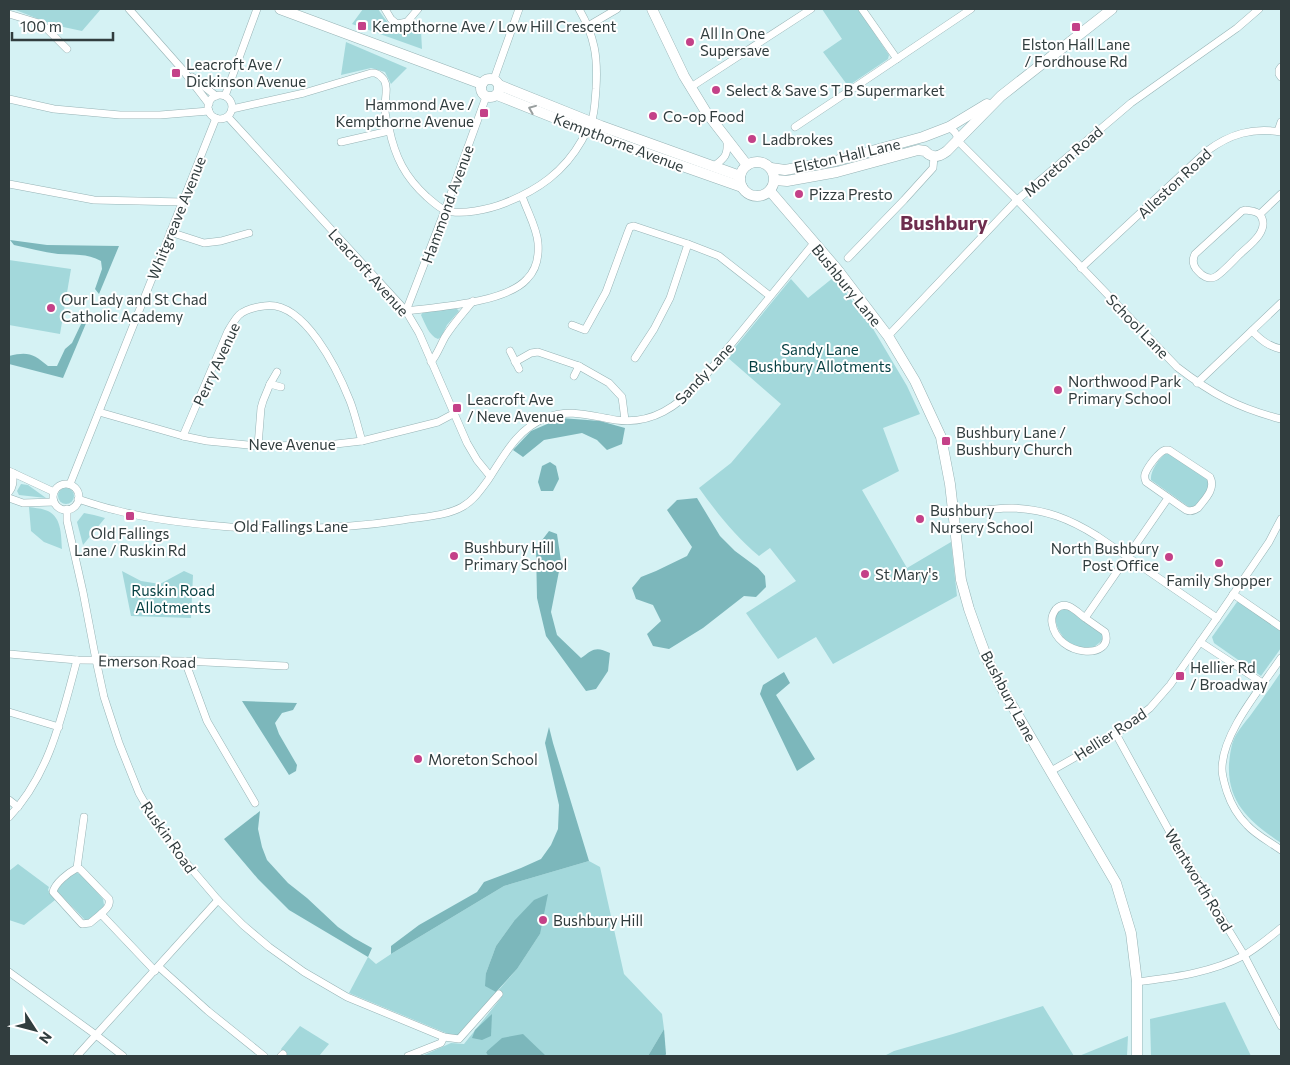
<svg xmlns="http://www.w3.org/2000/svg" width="1290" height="1065" font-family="Commissioner,sans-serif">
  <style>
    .green { fill: #a3d8db; fill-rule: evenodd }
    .forest { fill: #7cb7bb }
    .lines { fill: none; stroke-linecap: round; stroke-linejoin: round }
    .street-casing { stroke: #97b3b5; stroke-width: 8 }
    .secondary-casing { stroke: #97b3b5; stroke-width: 11 }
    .street { stroke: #fff; stroke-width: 7 }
    .secondary { stroke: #fff; stroke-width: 10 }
    .oneway { stroke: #989e9e }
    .poi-dot { fill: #c44188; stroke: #fff; stroke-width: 2 }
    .labels { text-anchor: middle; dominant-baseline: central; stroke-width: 4; stroke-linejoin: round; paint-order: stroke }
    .poi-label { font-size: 15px; fill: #313d3e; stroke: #fff; text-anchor: start }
    .street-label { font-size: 15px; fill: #313d3e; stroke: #fff }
    .park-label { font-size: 15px; fill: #043f42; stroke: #fff }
    .district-label { font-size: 20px; font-weight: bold; fill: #6d2d4e; stroke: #fff }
  </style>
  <rect width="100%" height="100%" fill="#d5f2f4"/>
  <g class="green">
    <path d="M13 9H101L82 31 54 25Z"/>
    <path d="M363 9H378C390 27 396 35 417 23L421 31 422 49 352 24Z"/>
    <path d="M822 9H858L889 55 888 59 848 86 823 52 842 39Z"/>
    <path d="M346 42 407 68 391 84 385 72 371 68 341 75Z"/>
    <path d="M9 260 71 269 60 334 9 325Z"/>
    <path d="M834 277 872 327 907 386 920 414 883 428 899 471 862 490 907 568 951 542 957 596 833 664 816 637 778 659 746 613 796 581 770 548 759 556C735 536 717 513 699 488L731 463 781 404 727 357 791 279 808 298Z"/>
    <path d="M456 308 459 311 447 325 441 337 438 339C429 336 425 323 421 315L424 311Z"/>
    <path d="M1167 453 1170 454 1208 480 1211 486 1197 507 1192 508 1189 507 1151 480C1150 471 1159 458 1167 453Z"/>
    <path d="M21 484 28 485 46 498 19 495 17 491Z"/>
    <circle cx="66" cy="496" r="8"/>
    <path d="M29 507C34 508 40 508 45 510 62 515 61 535 62 549L44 542 31 531Z"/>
    <path d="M84 513 94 515 105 518 83 545 77 522Z"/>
    <path d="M122 571 141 581 160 584 184 571 193 575 191 618 131 616Z"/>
    <path d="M1237 602H1242L1281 629V648L1261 676 1214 643 1212 637Z"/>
    <path d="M1066 608 1102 634V640C1076 671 1037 612 1066 608Z"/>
    <path d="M1281 672V843C1252 823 1227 804 1229 764 1230 755 1231 743 1236 735 1240 728 1245 722 1250 716 1260 702 1271 687 1281 672Z"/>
    <path d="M589 861 600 867 624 974 662 1014 664 1029 648 1056H546L544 1055 486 1051 488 1056H422L451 1043 464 1044 501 998 497 992 458 1038 349 993 368 957 376 964 391 954 504 886ZM514 921 540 934 517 969 497 992 486 973 496 946Z"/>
    <path d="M18 864 49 887 48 890 55 900 24 925 9 920V871Z"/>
    <path d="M74 873H77L81 874 103 899 104 905 103 909 90 920H85L57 891 58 888Z"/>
    <path d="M1225 1002 1251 1056H1151L1150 1019Z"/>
    <path d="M1043 1006 1074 1056H884L894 1051 953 1034Z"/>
    <path d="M300 1026 329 1044 319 1056H285L281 1049Z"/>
    <path d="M1128 1036 1127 1056H1079Z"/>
  </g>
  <g class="forest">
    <path d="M10 240 47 245 119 246 99 294 95 289 102 269 101 261C87 253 73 255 58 254 43 252 29 248 14 245Z"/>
    <path d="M87 321 63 378 9 364V356C28 351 34 354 48 366H57L65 349 72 343 82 322Z"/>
    <path d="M561 418 600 421 625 428 622 444 607 450 597 440 582 433 544 440 523 457 513 450 531 431Z"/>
    <path d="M550 462 556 466 559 479 553 491H541L538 482 542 466Z"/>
    <path d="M697 498 720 536 735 551 758 568 765 576 766 587 756 597 744 596 703 628 669 649 653 646 647 634 661 621 653 605 636 599 632 588 641 577 656 571 687 556 692 547 667 510 677 500Z"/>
    <path d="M549 531 557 534 561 561 551 612 557 635 581 658C593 649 596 646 610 653L608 671 596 689 586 691 546 636 537 598 536 548Z"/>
    <path d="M784 672 790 683 776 695 815 759 797 771 760 694 763 685Z"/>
    <path d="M242 701 297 703 293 710 282 713 275 723 279 734 297 765 296 771 289 775Z"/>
    <path d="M549 727 553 743 589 861 504 886 391 954V946L419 925 477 892 484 882 521 868 541 859 551 845 558 829 559 805 545 743Z"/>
    <path d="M260 811 258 829 262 847 267 860 288 883 307 898 338 927 354 938 372 948 368 957 289 910 258 879 224 839Z"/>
    <path d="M548 894 540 934 517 969 496 992 485 986 486 973 496 946 514 921 534 900Z"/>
    <path d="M492 1014 491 1036 482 1040 472 1038 475 1030Z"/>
    <path d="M664 1029 666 1054 665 1056H648Z"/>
    <path d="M523 1034 546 1056H488L486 1052 502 1038Z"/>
  </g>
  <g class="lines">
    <g class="street-casing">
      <g id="street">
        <path d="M129 9 182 69 209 104"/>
        <path d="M385 9 391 19 397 24 407 22 418 9"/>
        <path d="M862 9 897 59"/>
        <path d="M9 14 42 24 67 49"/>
        <path d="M588 26 617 9"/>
        <path d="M1281 67 1279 70V74L1281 77"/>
        <path d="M192 77 216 96"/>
        <path d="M494 79 519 9"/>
        <path d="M691 87 811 9"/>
        <circle cx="220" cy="107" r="12"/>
        <path d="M225 96 257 9"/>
        <path d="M9 99 54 109 120 115H160L209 111"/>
        <path d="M232 109 304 93 371 73H375C378 74 382 77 384 80 389 88 384 101 385 110 385 116 387 122 389 128 395 157 405 177 427 197 432 201 439 208 445 210 460 216 490 209 505 203 538 190 564 172 582 140 585 134 589 129 591 123 595 113 595 100 596 89 598 57 595 37 579 9"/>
        <path d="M228 117 406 311 419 333 467 443 477 460 490 476"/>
        <path d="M795 127 852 89 971 9"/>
        <path d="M949 127C954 131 958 134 957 140L1017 200 1177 367C1212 394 1238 408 1281 419"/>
        <path d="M1278 131 1281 122"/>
        <path d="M341 142 389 131"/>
        <path d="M714 166C725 158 728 155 727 141"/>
        <path d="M9 184 94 200 183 202"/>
        <path d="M1245 210C1252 211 1259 211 1262 218 1268 233 1248 246 1238 256 1233 261 1221 274 1215 277 1209 280 1202 276 1198 271 1193 266 1192 260 1195 254L1242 211Z"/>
        <path d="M1260 214 1281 194"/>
        <path d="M170 232 204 243 221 241 249 233"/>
        <path d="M848 258 904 200 933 168 934 157"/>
        <path d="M1081 268 1207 151C1230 134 1253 127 1281 132"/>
        <path d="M406 311 445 210 486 97"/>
        <path d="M406 311C437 307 506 303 527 279 536 270 539 256 538 243 537 228 527 211 522 196"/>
        <path d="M572 325 585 330 606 292 628 232 630 227 634 226 688 244 719 256 770 296"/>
        <path d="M1252 331C1261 340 1268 346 1281 349"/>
        <path d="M888 336 1017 200 1131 103 1237 28 1259 9"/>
        <path d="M510 351 519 369"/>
        <path d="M635 358 654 329 670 298 688 244"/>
        <path d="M431 362C437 355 440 346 445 337 453 324 463 313 473 301"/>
        <path d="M515 362 531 353 538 352 579 366 609 383 622 397 625 420"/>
        <path d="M574 376 579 366"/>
        <path d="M1197 383 1281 303"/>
        <path d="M270 384 277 372"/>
        <path d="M99 412 183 436 207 441 258 446 327 445 362 441 438 422 453 414"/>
        <path d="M183 436 228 331C231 326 235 319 239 315 246 309 256 307 264 306 304 299 338 371 350 401 355 414 358 428 362 441"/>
        <path d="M258 446 261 408 263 401 270 384 281 387"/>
        <path d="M1165 450H1169L1210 477C1216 489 1205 499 1198 508 1194 511 1191 512 1186 510L1146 482C1145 478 1144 478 1145 474 1148 466 1159 452 1165 450Z"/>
        <path d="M9 471 54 492"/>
        <path d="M70 484 216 118"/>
        <circle cx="66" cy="497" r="13"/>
        <path d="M9 492C14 486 13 480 13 473"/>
        <path d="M9 498 23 503 54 502"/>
        <path d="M78 499C90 503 102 507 115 510 152 520 192 524 230 527 288 530 346 529 403 520 421 517 446 516 462 507 473 501 480 491 488 480 504 456 516 430 545 418 569 408 591 416 616 420 652 425 678 406 701 381L814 243"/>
        <path d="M67 509V521L83 592 96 660 104 697 119 743 139 793 154 819 183 859 218 900 243 925 269 947 304 972 347 997 444 1037 459 1039 499 994"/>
        <path d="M954 515C973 512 993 508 1012 508 1045 509 1070 519 1097 536L1217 618"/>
        <path d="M1233 594 1281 627"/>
        <path d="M1085 618 1105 632C1115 660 1057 658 1052 623 1051 618 1053 613 1056 609 1066 599 1077 612 1085 618L1168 498"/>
        <path d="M1200 642 1264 684"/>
        <path d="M9 654 77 660 185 661 285 666"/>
        <path d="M1281 658C1261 688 1222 733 1222 769 1222 777 1225 785 1227 792 1231 804 1238 816 1247 825 1256 835 1270 842 1281 850"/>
        <path d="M185 661 207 721 255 803"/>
        <path d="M9 712 59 727"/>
        <path d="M1116 734 1178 847 1244 955 1281 1026"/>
        <path d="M1051 771 1116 734 1150 708 1170 685 1217 618 1269 542 1281 519"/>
        <path d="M9 800 18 807"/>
        <path d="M9 817C50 774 62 715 77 660"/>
        <path d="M84 817 77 868C68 873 55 883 53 892L82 924 90 923 101 914 155 971"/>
        <path d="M77 868 80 869 109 899C111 906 105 910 101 914"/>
        <path d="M159 967 208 1011 264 1056"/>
        <path d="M9 972 96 1035 123 1056"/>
        <path d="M1137 982C1174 977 1210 973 1243 956 1257 948 1269 938 1281 928"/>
        <path d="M77 1056 218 900"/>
        <path d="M281 1056 283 1054"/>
        <path d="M408 1056 441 1043 444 1037"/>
      </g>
    </g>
    <g class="secondary-casing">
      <g id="secondary">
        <path d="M280 9 482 84"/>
        <path d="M652 9 684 76 706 112 747 165"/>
        <circle cx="490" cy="88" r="9"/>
        <path d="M499 85 601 126 740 176"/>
        <path d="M497 95 620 144 742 187"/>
        <circle cx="757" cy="179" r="17"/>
        <path d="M771 168 785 170 835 161 923 137 949 127 987 104"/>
        <path d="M775 180 787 181 837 172 918 150 925 151C932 159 939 157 947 151L1001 96 1112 9"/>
        <path d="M770 191 837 269 888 336 915 381 941 437 950 484 961 580 969 609 979 637 988 661 1003 690 1116 883 1131 933 1137 982V1056"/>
      </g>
    </g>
    <use href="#street" class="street"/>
    <use href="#secondary" class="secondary"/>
  </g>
  <defs><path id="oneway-chevron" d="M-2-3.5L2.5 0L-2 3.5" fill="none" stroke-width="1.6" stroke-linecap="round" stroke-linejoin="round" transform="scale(1.25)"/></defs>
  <use class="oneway" href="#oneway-chevron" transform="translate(532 109) rotate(-158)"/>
  <g class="poi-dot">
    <rect x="357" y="21" width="10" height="10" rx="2.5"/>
    <rect x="1071" y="22" width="10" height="10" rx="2.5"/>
    <circle cx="690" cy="42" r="5"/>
    <rect x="171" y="68" width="10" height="10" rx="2.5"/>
    <circle cx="716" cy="90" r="5"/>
    <rect x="479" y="108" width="10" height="10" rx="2.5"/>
    <circle cx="653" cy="116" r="5"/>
    <circle cx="752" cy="139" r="5"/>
    <circle cx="799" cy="194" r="5"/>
    <circle cx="51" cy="308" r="5"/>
    <circle cx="1058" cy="390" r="5"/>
    <rect x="452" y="403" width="10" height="10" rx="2.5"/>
    <rect x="941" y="436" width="10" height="10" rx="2.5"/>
    <rect x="125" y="511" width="10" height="10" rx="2.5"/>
    <circle cx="920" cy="519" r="5"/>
    <circle cx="454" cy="556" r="5"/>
    <circle cx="1169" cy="557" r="5"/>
    <circle cx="1219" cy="563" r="5"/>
    <circle cx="865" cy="574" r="5"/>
    <rect x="1175" y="671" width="10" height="10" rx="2.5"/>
    <circle cx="418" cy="759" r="5"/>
    <circle cx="543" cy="920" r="5"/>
  </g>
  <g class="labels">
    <g class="poi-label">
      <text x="372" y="26">Kempthorne Ave / Low Hill Crescent</text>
      <text x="700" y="33">All In One<tspan x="700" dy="17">Supersave</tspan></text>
      <text x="1076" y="44" text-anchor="middle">Elston Hall Lane<tspan x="1076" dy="17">/ Fordhouse Rd</tspan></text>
      <text x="186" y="64">Leacroft Ave /<tspan x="186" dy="17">Dickinson Avenue</tspan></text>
      <text x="726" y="90">Select &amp; Save S T B Supermarket</text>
      <text x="474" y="104" text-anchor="end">Hammond Ave /<tspan x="474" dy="17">Kempthorne Avenue</tspan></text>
      <text x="663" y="116">Co-op Food</text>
      <text x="762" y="139">Ladbrokes</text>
      <text x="809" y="194">Pizza Presto</text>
      <text x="61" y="299">Our Lady and St Chad<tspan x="61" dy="17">Catholic Academy</tspan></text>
      <text x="1068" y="381">Northwood Park<tspan x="1068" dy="17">Primary School</tspan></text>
      <text x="467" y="399">Leacroft Ave<tspan x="467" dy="17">/ Neve Avenue</tspan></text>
      <text x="956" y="432">Bushbury Lane /<tspan x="956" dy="17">Bushbury Church</tspan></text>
      <text x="930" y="510">Bushbury<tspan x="930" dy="17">Nursery School</tspan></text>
      <text x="130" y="533" text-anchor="middle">Old Fallings<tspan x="130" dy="17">Lane / Ruskin Rd</tspan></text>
      <text x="464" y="547">Bushbury Hill<tspan x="464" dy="17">Primary School</tspan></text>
      <text x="1159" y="548" text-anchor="end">North Bushbury<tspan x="1159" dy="17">Post Office</tspan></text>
      <text x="875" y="574">St Mary's</text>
      <text x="1219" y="580" text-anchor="middle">Family Shopper</text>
      <text x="1190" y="667">Hellier Rd<tspan x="1190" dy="17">/ Broadway</tspan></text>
      <text x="428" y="759">Moreton School</text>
      <text x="553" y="920">Bushbury Hill</text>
    </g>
    <g class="street-label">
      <text transform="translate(619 142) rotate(21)">Kempthorne Avenue</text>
      <text transform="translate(847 155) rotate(-13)">Elston Hall Lane</text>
      <text transform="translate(1063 161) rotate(-41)">Moreton Road</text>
      <text transform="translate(1174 183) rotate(-43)">Alleston Road</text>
      <text transform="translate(447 204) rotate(-70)">Hammond Avenue</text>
      <text transform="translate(176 218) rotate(-68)">Whitgreave Avenue</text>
      <text transform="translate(369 272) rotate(48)">Leacroft Avenue</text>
      <text transform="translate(847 285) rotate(51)">Bushbury Lane</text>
      <text transform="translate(1138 326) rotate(46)">School Lane</text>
      <text transform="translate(216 364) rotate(-65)">Perry Avenue</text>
      <text transform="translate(704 373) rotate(-47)">Sandy Lane</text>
      <text x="292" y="444">Neve Avenue</text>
      <text x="291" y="526">Old Fallings Lane</text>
      <text transform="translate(147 661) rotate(1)">Emerson Road</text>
      <text transform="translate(1009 696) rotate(62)">Bushbury Lane</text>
      <text transform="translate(1110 734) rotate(-33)">Hellier Road</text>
      <text transform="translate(169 837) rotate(55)">Ruskin Road</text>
      <text transform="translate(1199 880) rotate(59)">Wentworth Road</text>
    </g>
    <g class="park-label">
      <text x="820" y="349">Sandy Lane<tspan x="820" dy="17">Bushbury Allotments</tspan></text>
      <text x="173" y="590">Ruskin Road<tspan x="173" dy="17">Allotments</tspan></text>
    </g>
    <g class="district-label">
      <text x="944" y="222">Bushbury</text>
    </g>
  </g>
  <rect width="1290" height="1065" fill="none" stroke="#313d3e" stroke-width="20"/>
  <g transform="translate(35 1030) rotate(126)" stroke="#ffffff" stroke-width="4" paint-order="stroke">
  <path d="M0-4L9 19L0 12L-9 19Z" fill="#313d3e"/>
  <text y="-8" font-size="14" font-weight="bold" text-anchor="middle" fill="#313d3e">N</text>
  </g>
  <path d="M12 32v8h101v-8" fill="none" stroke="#313d3e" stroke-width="2.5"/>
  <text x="20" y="32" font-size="15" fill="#313d3e" stroke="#ffffff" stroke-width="4" paint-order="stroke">100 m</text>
</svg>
